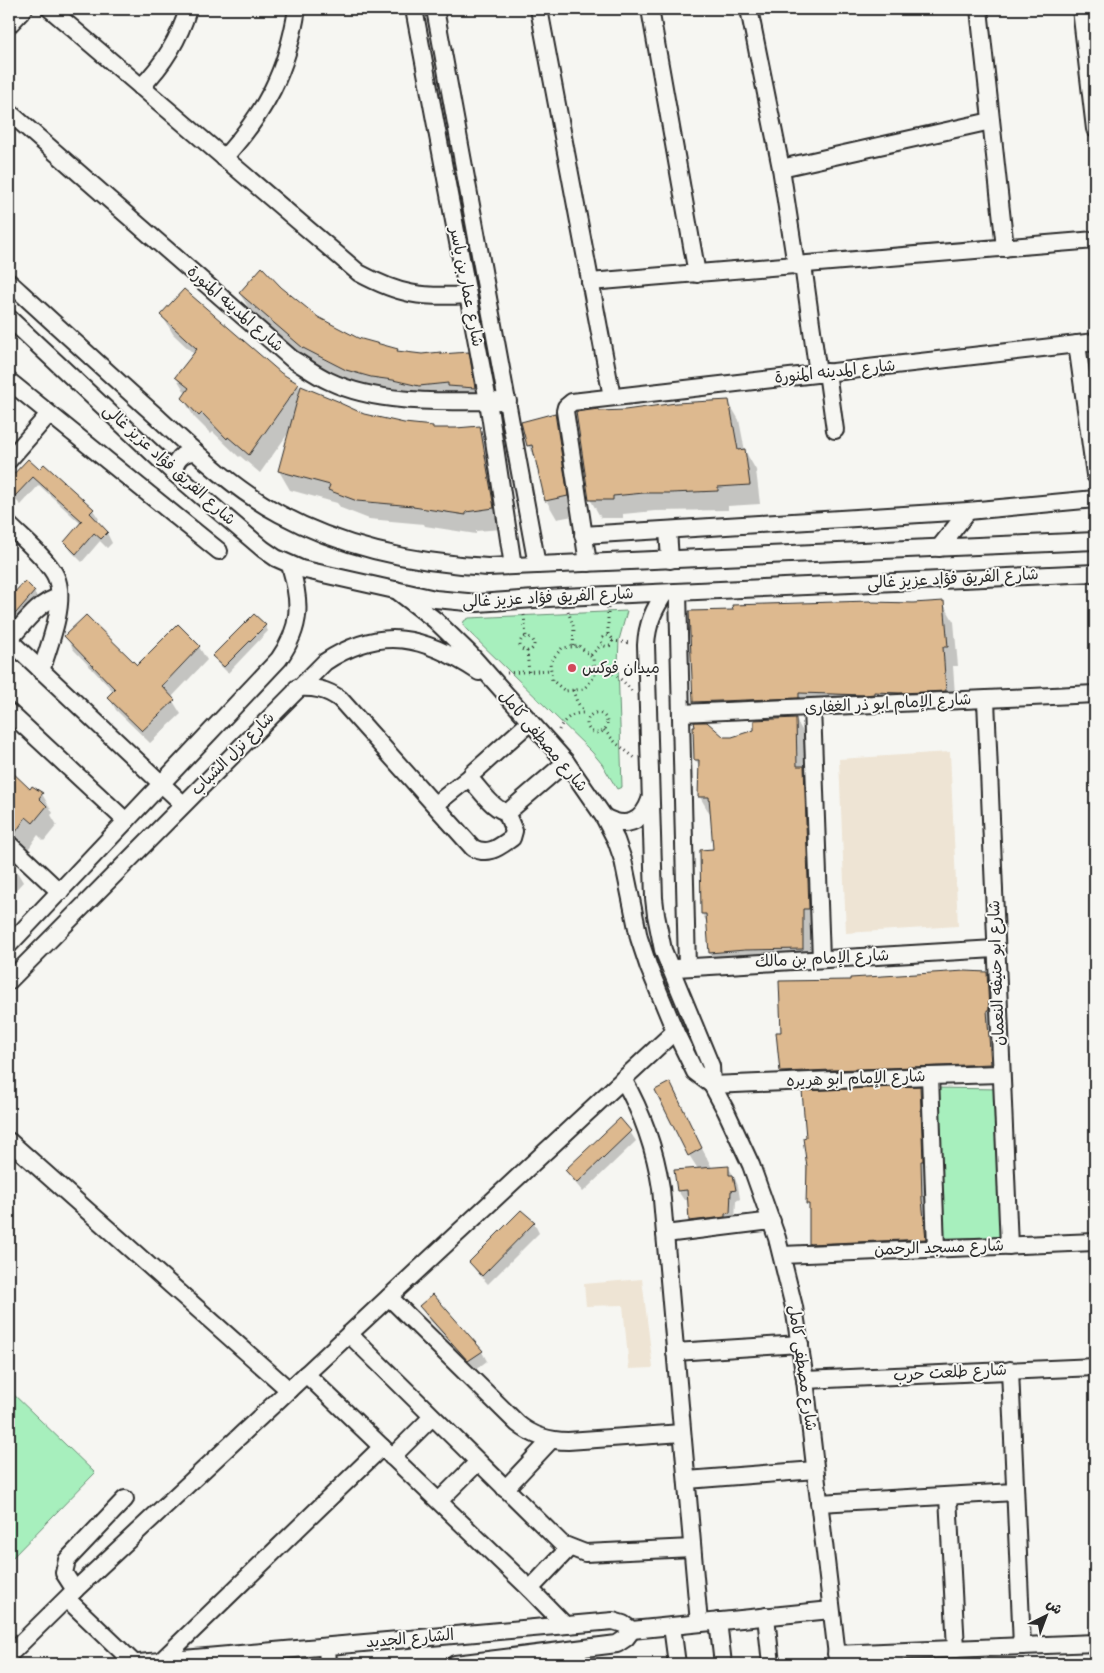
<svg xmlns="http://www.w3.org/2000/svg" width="1104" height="1673" font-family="Mynerve,'Playpen Sans Arabic',sans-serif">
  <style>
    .built { fill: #eee4d4 }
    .green { fill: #a7efbd; stroke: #698d74 }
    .shadow { fill: #0003 }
    .building { fill: #ddb98f; stroke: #2b2b2b }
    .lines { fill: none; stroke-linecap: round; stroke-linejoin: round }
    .minor-casing { stroke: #2b2b2b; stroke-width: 20 }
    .path { stroke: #2b2b2b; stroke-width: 3; stroke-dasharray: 1 4; stroke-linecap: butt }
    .minor { stroke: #f6f6f2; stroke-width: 16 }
    .poi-dot { fill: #d1495b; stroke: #f6f6f2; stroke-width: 2 }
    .labels { text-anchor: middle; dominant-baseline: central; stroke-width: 4; stroke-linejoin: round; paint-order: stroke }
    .street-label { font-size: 16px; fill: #2b2b2b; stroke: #f6f6f2 }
    .poi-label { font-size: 16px; fill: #2b2b2b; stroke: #f6f6f2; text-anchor: start }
  </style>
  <rect width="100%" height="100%" fill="#f6f6f2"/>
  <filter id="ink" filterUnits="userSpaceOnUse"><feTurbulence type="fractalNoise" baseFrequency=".02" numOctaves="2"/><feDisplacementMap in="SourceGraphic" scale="10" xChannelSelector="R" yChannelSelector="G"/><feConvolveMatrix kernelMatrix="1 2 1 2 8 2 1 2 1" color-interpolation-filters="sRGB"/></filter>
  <g filter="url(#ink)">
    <g class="built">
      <path d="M950 752 958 926 846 933 839 759Z"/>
      <path d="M642 1279 653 1368 629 1369 623 1305 586 1306 584 1284Z"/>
    </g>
    <g class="green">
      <path d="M627 611 619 640 618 664 622 787 617 789 602 764 592 752 467 630 463 625 464 621 469 618Z"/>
      <path d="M935 1088 999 1089 1005 1237 940 1238Z"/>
      <path d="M9 1390 95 1473 9 1561Z"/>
    </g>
    <g class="shadow">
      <path d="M280 288 317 318 357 339 397 350 399 353 441 355 468 354 479 373 485 406 358 388 316 367 251 312 240 294Z"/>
      <path d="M162 315 280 374 298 385 301 390 364 415 404 424 433 427 434 429 479 427 490 446 503 529 476 531V534L425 526 424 524 369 519 341 508 337 503 290 490 279 471 289 432 260 473 240 456 239 457 213 432 211 434 194 417 183 398 186 394 176 377 194 354 173 334Z"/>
      <path d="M728 401 739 420 745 451 756 470 760 504 728 506V510L655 511 623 514V518H601L590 499 599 412 625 411Z"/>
      <path d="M555 415 566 434 578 515 557 519 546 500 537 460 528 445Z"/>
      <path d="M28 461 39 471 93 510 99 519 96 522 107 533 112 543 107 548 100 541 82 562 71 551 65 542 81 524 39 485 21 505 10 495 9 492V481Z"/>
      <path d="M25 583 34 592 40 602 16 627 9 621V600Z"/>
      <path d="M943 603 954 622 958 666H953L956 710 911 712 884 710V713H876L809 712V716L794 717 807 738 814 968 721 972 710 953 708 924 702 914V851L715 850 711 816 700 797V768L696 760 723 738 732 739 756 731 755 719 706 721 695 702 691 612 870 604Z"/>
      <path d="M265 625 268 631 228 673 217 662 214 656Z"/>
      <path d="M178 626 199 647 207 660 171 698 181 714 150 743 116 710 109 697 114 692 73 649 66 636 137 667Z"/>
      <path d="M9 770 30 791 42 794 53 813 51 815 57 825 44 841 38 835 25 854 17 853 10 860 23 882 9 897Z"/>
      <path d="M987 973 998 992 1002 1083 919 1086 931 1107 932 1220 936 1258 822 1262 811 1244V1209L807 1203 805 1139H808L803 1090 792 1091 781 1072 782 1033 851 981Z"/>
      <path d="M669 1083 712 1168 728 1167 734 1176 738 1186 740 1199 736 1201 735 1222 695 1230 690 1221 689 1200H684L678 1191 698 1169 689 1155Z"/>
      <path d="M630 1132 636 1141 583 1192 572 1179 566 1170Z"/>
      <path d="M521 1212 534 1223 539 1233 488 1284 476 1271 471 1262Z"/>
      <path d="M433 1296 482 1352 487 1361 475 1370 426 1316 421 1307Z"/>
    </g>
    <g class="building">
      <path d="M262 267 281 287 318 317 358 338 398 349 397 351 422 354 441 352V354L469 352 475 388 448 386V383L419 386 393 380 371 377 346 370 303 348 239 293Z"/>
      <path d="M184 289 281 373 299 384 249 455 228 437 227 439 202 413 199 416 182 398 189 388 175 377 197 349 160 315Z"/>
      <path d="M301 386 340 402V403L364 414 404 423 433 426V428H456L480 426 494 508 466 512V515L413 507V506L357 501 328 490 330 485 278 471Z"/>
      <path d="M729 400 738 450 745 449 750 485 718 487V491L671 493H644L613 496V500H589L576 412 599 409V411L625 410 676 403Z"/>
      <path d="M555 413 568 496 545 501 532 445 527 446 521 422Z"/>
      <path d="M28 459 39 469 44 464 94 509 90 513 108 532 101 539 94 533 76 554 64 542 82 521 33 477 15 496 9 490V479Z"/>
      <path d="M25 581 35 591 9 621V598Z"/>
      <path d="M870 601 871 602 913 603 944 601 948 647H943L946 691 900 693 874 692V694L865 695 799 693V698L693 702 689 611 733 610 732 605Z"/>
      <path d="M254 614 266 625 224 667 212 656Z"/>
      <path d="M86 615 137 665 178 624 200 646 162 686 175 700 142 731 107 697 115 689 64 636Z"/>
      <path d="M796 718 797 766H804L809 909H803V949L745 950 709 953 706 914H701L700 850 713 849 709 797H698L699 760H694L693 727H695L694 722H707L724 737H732L754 730V720Z"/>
      <path d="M9 769 30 789 32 786 43 793 39 798 47 806 33 823 26 817 14 835 9 834Z"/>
      <path d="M965 971 987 972 989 1010H987L991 1064 780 1072 776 1032H781L779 981 850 980V978Z"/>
      <path d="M670 1082 702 1148 688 1156 655 1090Z"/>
      <path d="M920 1086 923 1161H921L922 1200 926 1239 809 1244V1204H806L807 1167 803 1138 806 1137 802 1091Z"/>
      <path d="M620 1118 631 1131 577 1183 565 1170Z"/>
      <path d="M729 1166V1175H733L736 1190 731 1191 730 1213 725 1214V1217L689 1221 687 1190 677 1191 674 1170Z"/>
      <path d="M521 1210 535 1222 482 1276 469 1262Z"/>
      <path d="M433 1294 483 1351 468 1361 419 1306Z"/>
    </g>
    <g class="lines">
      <g class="minor-casing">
        <g id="minor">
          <path d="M50 9 359 273C400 295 421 298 468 295"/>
          <path d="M414 9 488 401 513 566"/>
          <path d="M435 9 537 565"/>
          <path d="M539 9 612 397"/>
          <path d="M650 9 697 274"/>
          <path d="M749 9 781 168 796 266"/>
          <path d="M979 9 1005 248"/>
          <path d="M1081 9 1095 129"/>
          <path d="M9 25 24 9"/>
          <path d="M141 87C164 64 179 40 188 9"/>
          <path d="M9 112 292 359C304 366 316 375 329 381 381 406 451 401 508 401"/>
          <path d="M224 158C266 111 287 72 297 9"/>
          <path d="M781 168 991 121"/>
          <path d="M803 265 818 374"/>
          <path d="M9 282C57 326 106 371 155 415 194 451 233 489 280 514 343 548 416 563 488 567L1095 541"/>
          <path d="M590 282 1095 240"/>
          <path d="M9 318 174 473 263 549 276 558 301 569 435 599 478 603 563 597 1095 573"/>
          <path d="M1077 344 1095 475"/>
          <path d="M827 372 835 430"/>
          <path d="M9 381 219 551"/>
          <path d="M9 460 49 414"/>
          <path d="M174 473C175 460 182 452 195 452"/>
          <path d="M9 525C24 540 43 555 54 573 69 598 49 645 41 671"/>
          <path d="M668 530 670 560"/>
          <path d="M583 535 968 511 1095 499"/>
          <path d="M939 548 968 511"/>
          <path d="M588 563 565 411 566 407 572 402 1095 342"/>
          <path d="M396 590 435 620 470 654 566 762 604 817 616 840 623 860 639 938 649 968 675 1031 695 1072 712 1085 726 1111 751 1165 777 1238 794 1307 805 1380 838 1664"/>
          <path d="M678 592 687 967"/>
          <path d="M665 593C654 609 647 624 646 645L654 898 656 915 663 950 711 1066 712 1085"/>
          <path d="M9 640 183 804"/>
          <path d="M9 640C23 625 38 602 59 597"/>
          <path d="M297 688C314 687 326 689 340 699L473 848C489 856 499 847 512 838L514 831 506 812"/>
          <path d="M986 700 1009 1246"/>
          <path d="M812 707 821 959"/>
          <path d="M9 712 126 821"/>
          <path d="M681 713 1095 694"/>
          <path d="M530 722 472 774 471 778 473 782C481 791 497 814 509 811L566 762"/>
          <path d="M435 805 471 776"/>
          <path d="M604 817C625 829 642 823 650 800"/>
          <path d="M9 844 60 892"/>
          <path d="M9 945 279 659C302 626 301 602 290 565"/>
          <path d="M676 968 995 949"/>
          <path d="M9 981 325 662C382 625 424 636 479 672"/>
          <path d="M930 1076 936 1248"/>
          <path d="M623 1079C643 1114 655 1149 661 1188L699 1623"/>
          <path d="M712 1085 930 1076 1001 1074"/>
          <path d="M9 1141 289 1390"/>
          <path d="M665 1234 772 1221"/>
          <path d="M782 1255 1095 1242"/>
          <path d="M389 1297 518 1424C533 1436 548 1441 568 1441L682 1433"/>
          <path d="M349 1334 562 1544 585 1553 692 1548"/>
          <path d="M675 1352 800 1344"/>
          <path d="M1010 1370 1022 1646"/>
          <path d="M306 1374 530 1589 565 1625"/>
          <path d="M805 1380 1095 1367"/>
          <path d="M392 1457 432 1417"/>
          <path d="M687 1480 815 1470"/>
          <path d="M505 1489 551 1440"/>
          <path d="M948 1496 956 1649"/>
          <path d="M439 1501 478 1462"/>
          <path d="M819 1503 1015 1492"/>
          <path d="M530 1589 569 1548"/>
          <path d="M75 1590 64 1573 67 1560 125 1499"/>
          <path d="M67 1599 135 1664"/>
          <path d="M766 1616 771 1664"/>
          <path d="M718 1621 723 1664"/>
          <path d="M672 1626 677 1664"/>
          <path d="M327 1647 328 1664"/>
          <path d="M836 1654 1095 1643"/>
          <path d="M9 1655 75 1590 289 1390 675 1031"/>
          <path d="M160 1662 382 1447"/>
          <path d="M127 1664 613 1621 623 1624 632 1630 831 1610"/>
          <path d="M455 1664 617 1644 626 1638 632 1630"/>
        </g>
      </g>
      <g class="path">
        <path d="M608 608V635"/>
        <path d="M568 611 574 628 573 647"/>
        <path d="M524 615 526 637"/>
        <circle cx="607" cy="641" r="5.5"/>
        <circle cx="527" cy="644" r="7"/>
        <path d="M612 641 631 643"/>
        <path d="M579 646 593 658 595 676 584 689 565 691 552 680 550 662 562 648Z"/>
        <path d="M527 651 529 673"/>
        <path d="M591 655 602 644"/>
        <path d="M594 666C611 670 621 678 632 691"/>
        <path d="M507 673 551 670"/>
        <path d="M573 690 577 702 584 712"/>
        <circle cx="597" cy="723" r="10"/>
        <path d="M559 730C563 720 573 712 585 713"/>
        <path d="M604 730 616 743 635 758"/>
      </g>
      <use href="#minor" class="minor"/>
    </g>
  </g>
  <circle class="poi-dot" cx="572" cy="668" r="5"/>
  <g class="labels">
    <g class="street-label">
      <text transform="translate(466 287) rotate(79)">شارع عمار بن ياسر</text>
      <text transform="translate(235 309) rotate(41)">شارع المدينه المنورة</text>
      <text transform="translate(835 372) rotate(-6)">شارع المدينه المنورة</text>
      <text transform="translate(169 465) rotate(42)">شارع الفريق فؤاد عزيز غالى</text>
      <text transform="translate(953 579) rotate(-3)">شارع الفريق فؤاد عزيز غالى</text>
      <text transform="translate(548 598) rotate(-3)">شارع الفريق فؤاد عزيز غالى</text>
      <text transform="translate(888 704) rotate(-3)">شارع الإمام ابو ذر الغفارى</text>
      <text transform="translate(543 741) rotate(50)">شارع مصطفى كامل</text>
      <text transform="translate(233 754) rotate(-45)">شارع نزل الشباب</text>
      <text transform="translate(822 959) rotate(-3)">شارع الإمام بن مالك</text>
      <text transform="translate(997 973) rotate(-92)">شارع ابو حنيفه النعمان</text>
      <text transform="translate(856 1079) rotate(-2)">شارع الإمام ابو هريره</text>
      <text transform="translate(939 1248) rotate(-2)">شارع مسجد الرحمن</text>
      <text transform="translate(802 1368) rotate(82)">شارع مصطفى كامل</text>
      <text transform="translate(950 1373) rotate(-3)">شارع طلعت حرب</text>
      <text transform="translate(410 1639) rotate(-5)">الشارع الجديد</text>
    </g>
    <g class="poi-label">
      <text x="582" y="668">ميدان فوكس</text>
    </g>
  </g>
  <rect width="1104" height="1673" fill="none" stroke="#f6f6f2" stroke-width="30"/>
  <rect x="15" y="15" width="1074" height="1643" fill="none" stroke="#2b2b2b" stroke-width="2" filter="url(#ink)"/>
  <g transform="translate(1046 1616) rotate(42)" stroke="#f6f6f2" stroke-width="4" paint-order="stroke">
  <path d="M0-4L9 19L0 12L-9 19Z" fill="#2b2b2b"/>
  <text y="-8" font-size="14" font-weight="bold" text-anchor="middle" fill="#2b2b2b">ش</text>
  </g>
</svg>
